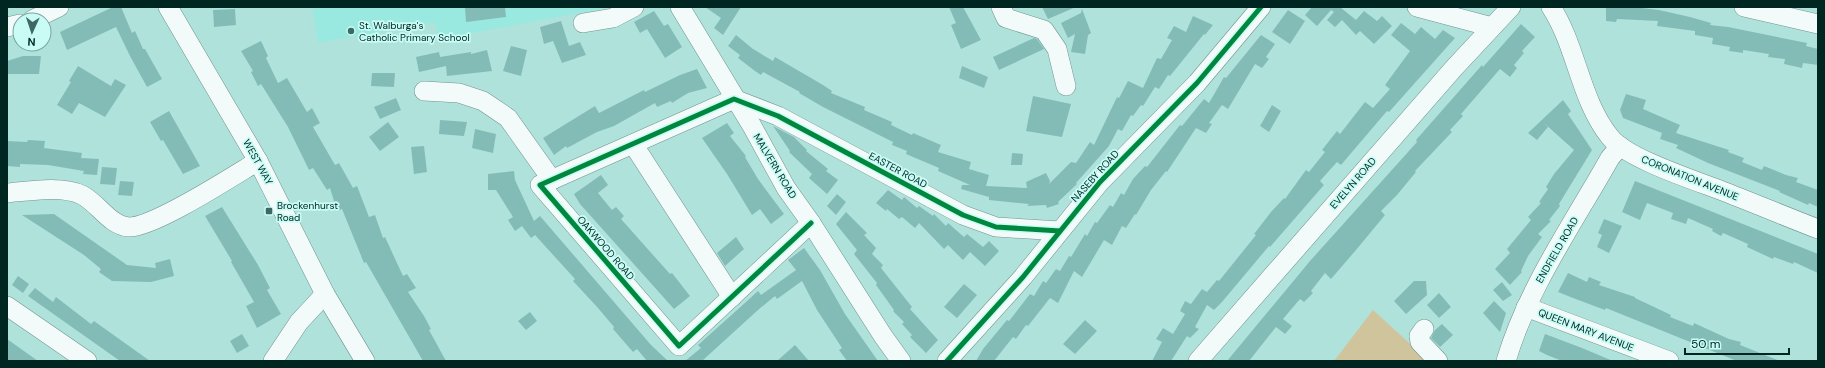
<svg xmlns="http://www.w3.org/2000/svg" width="1825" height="368" font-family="'DM Sans',sans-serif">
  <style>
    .built { fill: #99e9e0 }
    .park { fill: #d0c49c }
    .building { fill: #83bcb7 }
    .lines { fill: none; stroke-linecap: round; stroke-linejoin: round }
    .minor-casing { stroke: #6f938f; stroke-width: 20 }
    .minor { stroke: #f3fbfa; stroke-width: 19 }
    .cycleway-casing { stroke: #c8fcf5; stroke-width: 8 }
    .cycleway { stroke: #00873e; stroke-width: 5 }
    .poi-dot { fill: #3e6863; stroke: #c8fcf5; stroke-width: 1.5 }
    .labels { text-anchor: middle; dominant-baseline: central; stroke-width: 3.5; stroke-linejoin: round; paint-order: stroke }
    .poi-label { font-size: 10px; fill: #002622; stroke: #c8fcf5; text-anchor: start }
    .street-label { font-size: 10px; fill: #002622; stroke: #c8fcf5 }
  </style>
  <rect width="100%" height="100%" fill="#b0e2dc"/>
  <path class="built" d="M312 7H608L438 40 435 22 318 43Z"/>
  <path class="park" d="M1373 310 1429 361H1334Z"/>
  <g class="building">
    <path d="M113 7H121L132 33 135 31 143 49H145L162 79 147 87 130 56 116 27 67 50 60 32Z"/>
    <path d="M465 7H505L506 17 466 22Z"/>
    <path d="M705 7H741L723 35 714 28 721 18Z"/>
    <path d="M949 7H963L981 40 961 49 951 25 956 23Z"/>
    <path d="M1042 7H1076L1048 19Z"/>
    <path d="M1312 7H1340L1356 20 1364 11 1377 21 1382 16 1392 26 1374 44 1360 31 1356 35 1342 20 1335 27 1327 20 1334 12 1331 10 1317 26 1305 15Z"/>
    <path d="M1606 7H1633L1659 10 1690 17 1711 23 1710 25 1728 27 1807 43 1806 46 1818 49V65L1803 63 1802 68 1784 64 1785 59 1768 57 1769 54 1743 50V53L1729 51 1730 47 1712 44 1713 38 1695 35V31L1657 26 1658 21 1617 19 1616 22 1606 21Z"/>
    <path d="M235 9 236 25 214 27 213 10Z"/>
    <path d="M1082 9 1091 33 1088 35 1085 54 1071 52 1075 34 1068 38 1061 23 1081 13Z"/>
    <path d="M1288 10 1305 21 1290 44 1272 32Z"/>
    <path d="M654 11 664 26 668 24 682 47 665 58 647 29 640 33 634 22Z"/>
    <path d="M1193 16 1213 25 1205 35 1204 34 1170 76 1168 75 1159 89 1155 87 1143 106 1141 105 1133 116 1131 115 1122 131 1118 129 1109 146 1076 183 1077 184 1058 202 1059 204 1047 208 1046 205 1027 206 1029 204 989 200V197L961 189 962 185H970L938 171 939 168 906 154 907 151 892 145 893 142 823 107 799 93 800 92 763 72 761 75 755 71 738 58 740 55 728 46 736 35 753 49 773 61 775 57 823 85 832 91 831 93 865 107 864 110 892 122 891 125 912 135 913 133 941 145 938 152 971 162 969 169 989 175 986 186 1027 188 1026 182 1046 173 1050 181 1049 184 1071 162 1076 163 1090 142 1094 145 1117 97 1119 98 1128 81 1143 88 1157 58 1161 59 1172 40 1167 38 1174 26 1186 32Z"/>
    <path d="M561 21 569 46 580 42 586 55 562 63 553 41 544 44 540 27Z"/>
    <path d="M1401 23 1415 34 1421 27 1435 39 1443 30 1455 38 1389 112 1387 111 1341 165 1337 162 1320 181 1324 185 1270 247 1269 246 1222 302 1214 310 1207 305 1195 327 1199 329 1190 338 1187 336 1171 361H1152L1162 342 1156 339 1163 328 1173 334 1185 314 1180 311 1185 301 1191 304 1202 289 1207 292 1217 280 1219 281 1256 235 1254 234 1271 212 1284 198 1285 199 1306 170 1309 172 1325 152 1322 150 1337 131 1340 134 1365 102 1373 108 1390 89 1385 85 1410 51 1391 35Z"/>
    <path d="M1521 24 1535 37 1522 51 1524 53 1514 65 1517 68 1510 77 1500 69 1461 114 1463 116 1450 130 1452 132 1415 171 1416 172 1397 195 1381 211 1385 215 1356 250 1331 279 1325 273 1311 291 1313 293 1304 302 1300 299 1283 319 1292 326 1285 334 1276 327 1249 361H1227L1310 261 1417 142 1416 140 1482 65 1483 67Z"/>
    <path d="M1261 35 1275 44 1266 57 1269 59 1262 68 1255 64 1228 109 1222 105 1209 123 1212 124 1206 133 1196 128 1167 172 1166 171 1151 190 1136 215 1135 214 1126 228 1122 226 1112 245 1104 240 1082 277 1074 271 1058 303 1050 298 1028 326 1026 325 1016 339 1013 337 994 361H976L983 349 1007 320 1009 321 1030 294 1034 296 1043 281 1046 283 1056 269 1060 271 1069 256 1071 257 1085 234 1087 236 1095 222 1097 223 1110 205 1113 207 1121 193 1124 195 1133 179 1145 166 1147 167 1180 125 1182 126 1204 99 1209 103 1224 77 1226 78Z"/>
    <path d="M1034 38 1037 39 1044 49 999 70 993 57Z"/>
    <path d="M261 41 268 56 266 58 278 83 287 78 307 112 312 108 320 123 313 127 335 165 339 163 353 188 357 186 369 217 375 215 383 238 385 237 403 276 407 274 416 288 408 292 424 316 431 329 429 330 446 361H423L366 262 364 263 342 209 337 211 330 188 327 190 313 168 309 170 288 127 261 84 258 86 251 72 253 71 241 51Z"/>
    <path d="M511 46 527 50 521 76 503 71Z"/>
    <path d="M487 50 492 71 447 76 446 66 419 72 416 57 439 52 440 57 471 52V54Z"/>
    <path d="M23 56H41L39 74H7V61Z"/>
    <path d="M78 66 111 86 115 79 126 85 105 117 79 103 72 114 57 105 71 82 69 81Z"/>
    <path d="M962 66 988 77 984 88 959 78Z"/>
    <path d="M697 69 707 88 688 93 672 103 671 101 657 107 655 103 614 126 597 132 567 148 566 146 554 155 543 138 595 106 599 113 644 90 645 92 680 75Z"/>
    <path d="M372 73H395L394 87 371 86Z"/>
    <path d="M1626 94 1646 100 1643 109 1680 125 1676 133 1729 150 1728 152 1744 158 1742 162 1762 170 1764 166 1786 175 1798 178 1796 182 1818 190V207L1809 203 1808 205 1779 192 1780 191 1708 163 1676 148 1678 145 1660 139 1662 133 1623 118 1620 110Z"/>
    <path d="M1033 96 1071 104 1062 137 1026 131Z"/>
    <path d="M396 98 401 110 380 119 374 107Z"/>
    <path d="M1563 100 1571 111 1568 114 1592 150 1559 204 1560 206 1549 220 1551 221 1538 234 1542 237 1528 256 1521 271 1522 272 1510 285 1495 269 1510 253 1507 249 1531 220 1528 217 1541 203 1539 202 1548 189 1546 187 1554 174 1574 150 1544 123 1548 127 1537 140 1528 133Z"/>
    <path d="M1272 105 1281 111 1269 132 1260 126Z"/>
    <path d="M169 111 200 166 183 174 163 140 161 141 150 122Z"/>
    <path d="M440 120 467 122 464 136 439 134Z"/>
    <path d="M388 122 399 137 380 151 369 137Z"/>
    <path d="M727 123 734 133 730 136 746 156 745 157 758 179 784 214 771 224 760 209 752 215 727 174 702 138Z"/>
    <path d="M773 126 794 137 807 150 806 151 828 169 826 171 838 180 827 194 809 178 812 174 789 152 790 151Z"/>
    <path d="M475 129 496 134 493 153 472 148Z"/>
    <path d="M28 140 45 141 44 148 82 153 81 158 99 159 97 175 83 174 84 171 48 165 20 164V167L7 166V141L27 142Z"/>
    <path d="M424 146 427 172 414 174 411 147Z"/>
    <path d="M1012 153 1023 154 1022 165H1011Z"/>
    <path d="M102 167 117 168 115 185 100 184Z"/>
    <path d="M514 171 515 180 534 221 540 216 651 345 668 361H647L637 349 633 352 613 329 614 327 598 308 573 281 575 279 535 235 531 238 522 226 515 231 508 220 513 217 496 190H488V174Z"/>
    <path d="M601 175 608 185 598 193 612 210 616 207 624 216 621 219 670 274 672 273 690 296 674 309 580 204 574 194Z"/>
    <path d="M120 181 134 182 132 196 118 195Z"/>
    <path d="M1635 181 1818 254V273L1794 262 1793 264 1774 257 1773 259 1747 247 1748 244 1723 233 1721 236 1712 231 1713 229 1688 218 1686 224 1671 219 1673 213 1647 203 1640 220 1622 212Z"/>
    <path d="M888 190 902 200 904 197 917 208 919 206 933 216 934 214 946 226 948 223 964 237 967 234 983 247 989 241 999 251 985 266 970 252 963 260 948 245 944 249 919 223 915 228 902 217 899 219 887 209 886 211 876 203Z"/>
    <path d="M837 194 846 202 836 215 827 206Z"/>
    <path d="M222 207 258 265 270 288 267 290 281 314 257 328 246 306 254 302 231 262 232 261 205 216Z"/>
    <path d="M846 212 867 233 864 235 876 248 872 254 883 265 881 268 912 307 910 309 938 340 926 353 910 337 912 335 902 324 904 322 893 311 894 310 876 285 877 283 854 254 857 250 836 224Z"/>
    <path d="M54 214 127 265 156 268 155 263 170 259 174 276 151 282 112 281 99 272 101 269 84 255 22 215Z"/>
    <path d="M1604 219 1622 226 1609 253 1597 247 1602 235 1598 233Z"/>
    <path d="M736 237 744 249 725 266 717 253Z"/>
    <path d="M804 248 820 270 845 314 878 361H847L839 350 842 348 817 310 802 281 777 299 775 296 758 310 702 361H685L701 348 698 345 746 302 758 291 761 295 796 270 788 260Z"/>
    <path d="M1568 273 1587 282 1589 277 1601 282 1599 285 1635 297V298L1671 315 1670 317 1693 326 1694 323 1729 339 1741 342 1740 345 1780 361H1737L1606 308 1605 310 1573 298 1558 292Z"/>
    <path d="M18 276 29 284 23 293 12 285Z"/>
    <path d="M1414 281H1426L1427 295 1406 314 1394 301Z"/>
    <path d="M1502 282 1512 295 1503 301 1493 290Z"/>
    <path d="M964 284 977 295 957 318 944 307Z"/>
    <path d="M35 288 53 302 56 297 91 324 94 321 150 361H120L28 296Z"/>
    <path d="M1439 293 1451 307 1439 318 1427 305Z"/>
    <path d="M1494 301 1506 313 1500 332 1483 313Z"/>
    <path d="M530 312 537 321 526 330 518 321Z"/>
    <path d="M1085 320 1097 331 1075 354 1063 344Z"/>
    <path d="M1442 324 1453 335 1440 347 1431 338 1435 330Z"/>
    <path d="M242 334 249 346 237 353 230 341Z"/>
    <path d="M1545 334 1582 348 1613 361H1562L1547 355 1539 351Z"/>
    <path d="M7 339 38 361H7Z"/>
    <path d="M795 345 809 361H777Z"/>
  </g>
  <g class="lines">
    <g class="minor-casing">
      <g id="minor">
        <path d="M168 7 258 161 325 294 365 361"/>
        <path d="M680 7 752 126 786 188 811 223 883 336 901 361"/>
        <path d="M1001 7 1006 18 1044 30 1057 49 1066 86"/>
        <path d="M1417 7 1492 27"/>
        <path d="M1551 7C1577 47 1580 100 1610 137 1627 159 1697 181 1725 192 1756 204 1787 217 1818 229"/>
        <path d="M1744 7 1818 24"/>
        <path d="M32 20 59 7"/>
        <path d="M583 23 613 18 634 7"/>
        <path d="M7 27 20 24"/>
        <path d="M424 91 459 93 483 101 508 118 552 180"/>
        <path d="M633 144 732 297"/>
        <path d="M7 193C28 191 63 185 82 195 98 203 110 226 129 227 155 227 233 176 258 161"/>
        <path d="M811 223 679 346 540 185 734 99 778 116 963 215 996 227 1060 231"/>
        <path d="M7 306 87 361"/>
        <path d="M1526 307 1669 361"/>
        <path d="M1424 329 1419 336 1420 342 1438 361"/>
        <path d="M273 361 299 322 325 294"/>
        <path d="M947 361 1023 277 1100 182 1197 83 1261 7"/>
        <path d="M1198 361 1454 68 1511 7"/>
        <path d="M1506 361C1528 287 1573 224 1610 158L1620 146"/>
      </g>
    </g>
    <use href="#minor" class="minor"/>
    <g class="cycleway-casing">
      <g id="cycleway">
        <path d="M811 223 679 346 540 185 734 99 778 116 963 215 996 227 1060 231"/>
        <path d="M947 361 1023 277 1100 182 1197 83 1261 7"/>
      </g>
    </g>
    <use href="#cycleway" class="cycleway"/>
  </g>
  <g class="poi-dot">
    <circle cx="351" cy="31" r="4"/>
    <rect x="265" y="207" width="8" height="8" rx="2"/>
  </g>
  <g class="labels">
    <g class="poi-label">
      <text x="359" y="25">St. Walburga's<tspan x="359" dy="12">Catholic Primary School</tspan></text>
      <text x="277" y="205">Brockenhurst<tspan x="277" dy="12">Road</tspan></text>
    </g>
    <g class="street-label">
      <text transform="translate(258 162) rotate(61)">WEST WAY</text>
      <text transform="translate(775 166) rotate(59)">MALVERN ROAD</text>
      <text transform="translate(898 170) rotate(28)">EASTER ROAD</text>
      <text transform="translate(1095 176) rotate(-48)">NASEBY ROAD</text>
      <text transform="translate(1690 178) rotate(22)">CORONATION AVENUE</text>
      <text transform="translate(1353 183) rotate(-49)">EVELYN ROAD</text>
      <text transform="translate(606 248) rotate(49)">OAKWOOD ROAD</text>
      <text transform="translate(1557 250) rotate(-60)">ENDFIELD ROAD</text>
      <text transform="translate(1586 330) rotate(21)">QUEEN MARY AVENUE</text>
    </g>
  </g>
  <rect width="1825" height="368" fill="none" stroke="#002622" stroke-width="16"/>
  <g transform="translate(32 32) rotate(183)"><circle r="19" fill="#c8fcf5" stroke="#78a6a1"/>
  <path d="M0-3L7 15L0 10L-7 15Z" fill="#3e6863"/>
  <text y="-6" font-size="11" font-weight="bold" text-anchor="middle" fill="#002622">N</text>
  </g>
  <path d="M1685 348v6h104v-6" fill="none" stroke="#002622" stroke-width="2"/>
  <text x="1691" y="348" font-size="12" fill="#002622" stroke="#c8fcf5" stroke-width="3" paint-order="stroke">50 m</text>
</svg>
